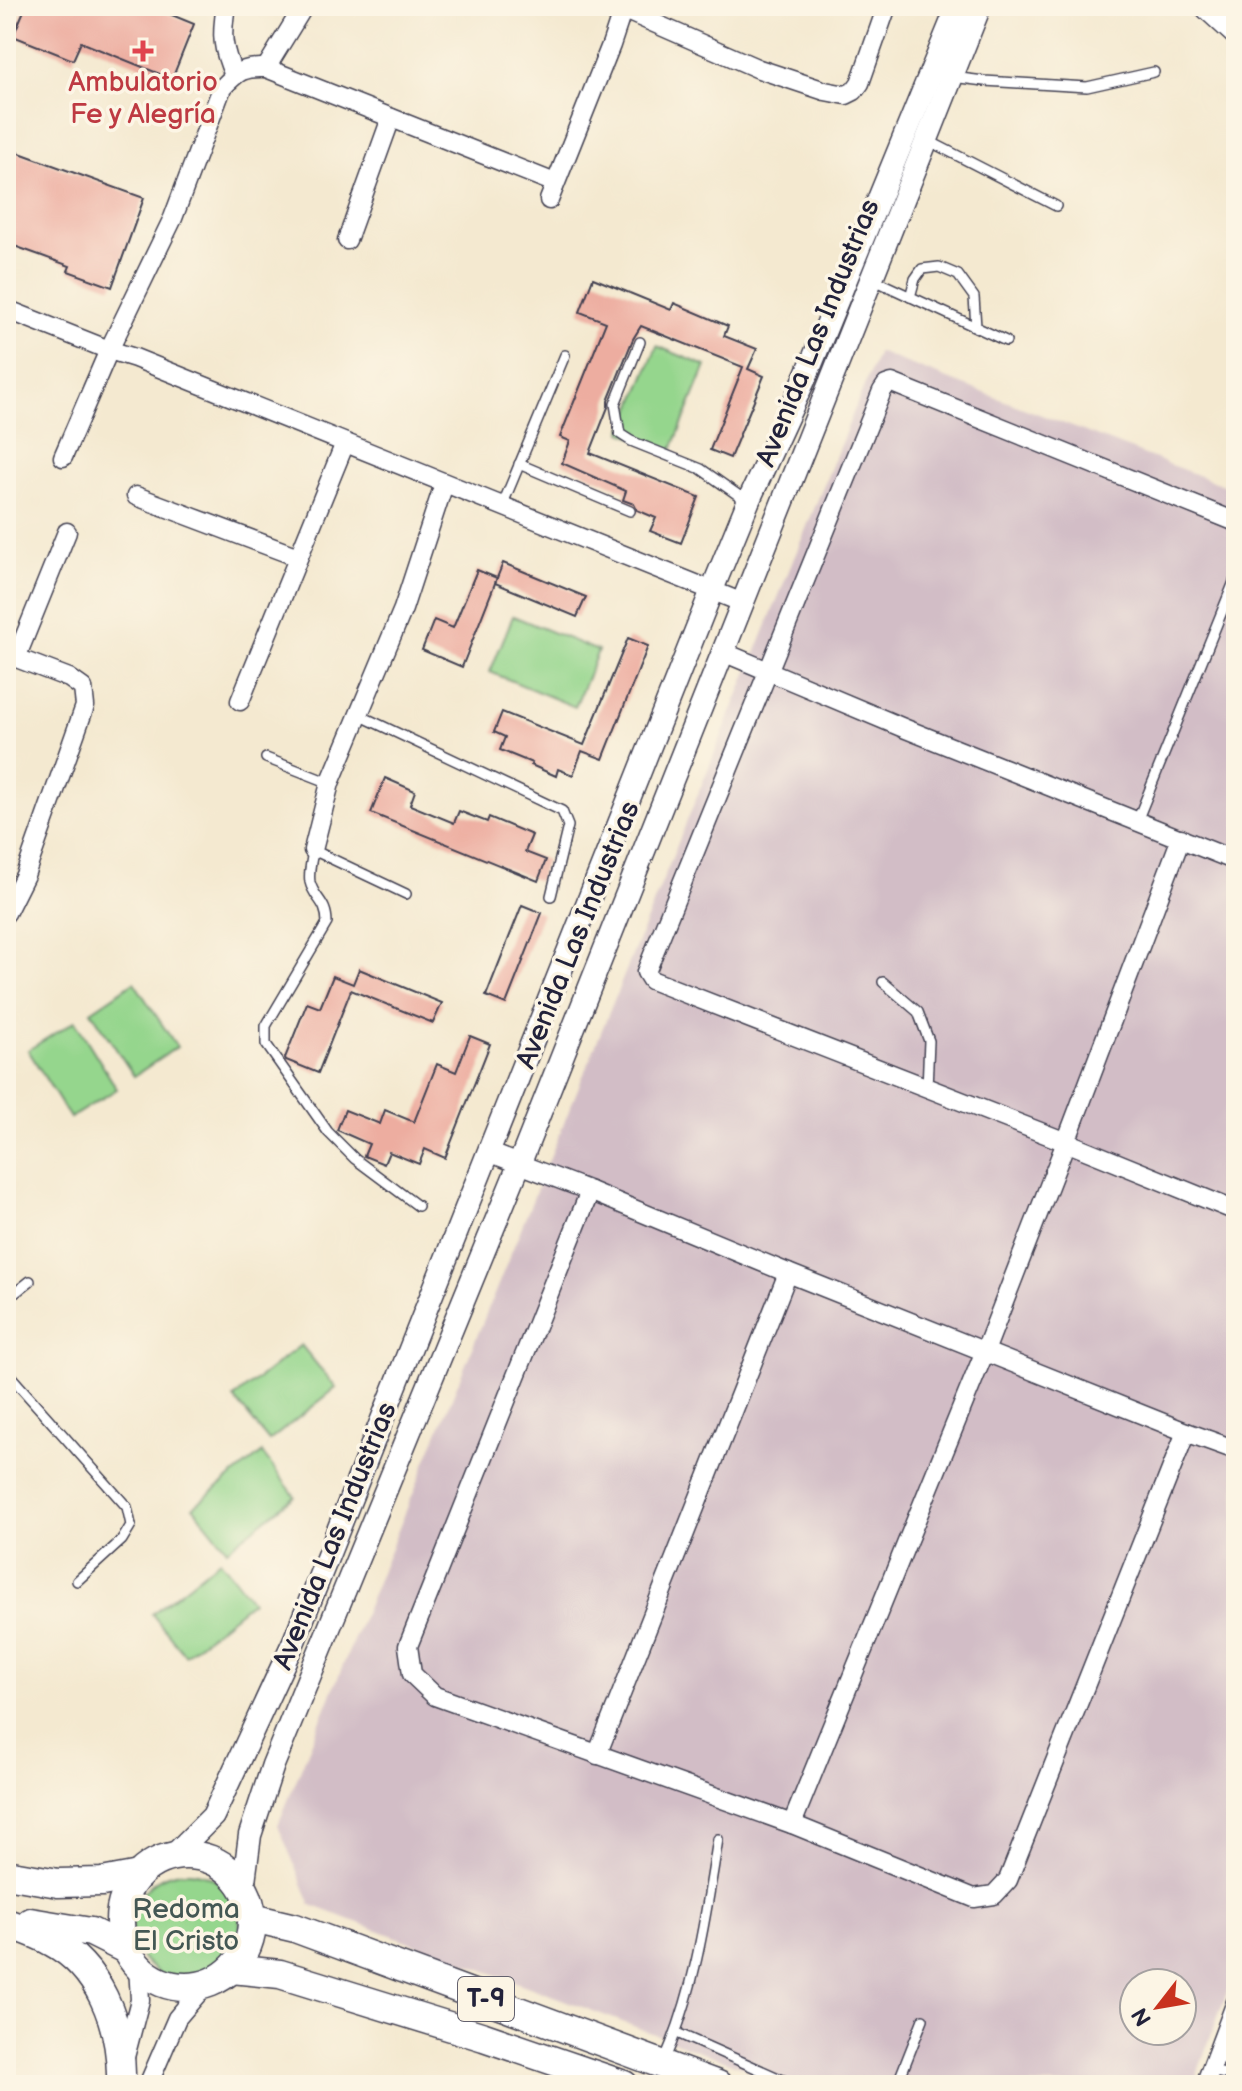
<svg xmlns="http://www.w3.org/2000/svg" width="1242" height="2091" font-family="'Balsamiq Sans',sans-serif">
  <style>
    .industrial { fill: #d2bdc6; fill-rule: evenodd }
    .green { fill: #95d68d; stroke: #5c7c64; stroke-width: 2 }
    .building { fill: #edada0 }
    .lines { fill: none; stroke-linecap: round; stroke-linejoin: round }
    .service-casing { stroke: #424051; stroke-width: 12 }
    .minor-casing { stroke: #424051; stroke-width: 21 }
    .tertiary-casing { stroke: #424051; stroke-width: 25 }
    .primary-casing { stroke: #424051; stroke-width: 31 }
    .service { stroke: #fff; stroke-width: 9 }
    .minor { stroke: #fff; stroke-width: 18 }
    .tertiary { stroke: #fff; stroke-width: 22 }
    .primary { stroke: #fff; stroke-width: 28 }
    .health-dot { fill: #e0444e; stroke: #fcf5e5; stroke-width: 3 }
    .labels { text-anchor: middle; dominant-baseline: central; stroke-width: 7; stroke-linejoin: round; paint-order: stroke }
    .shield { fill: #fcf5e5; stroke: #63616e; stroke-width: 2 }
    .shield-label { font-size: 26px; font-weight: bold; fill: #22223b }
    .health-label { font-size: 28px; fill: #be3a42; stroke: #fcf5e5 }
    .street-label { font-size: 28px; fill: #22223b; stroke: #fcf5e5 }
    .park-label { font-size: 28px; fill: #445854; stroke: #fcf5e5 }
  </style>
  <rect width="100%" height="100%" fill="#fcf5e5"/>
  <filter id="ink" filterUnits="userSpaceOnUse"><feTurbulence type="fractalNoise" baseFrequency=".0125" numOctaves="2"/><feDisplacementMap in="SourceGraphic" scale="16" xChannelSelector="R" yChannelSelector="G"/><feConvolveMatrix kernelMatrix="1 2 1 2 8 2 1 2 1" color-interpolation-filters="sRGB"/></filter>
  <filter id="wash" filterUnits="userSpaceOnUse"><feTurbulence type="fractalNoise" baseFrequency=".006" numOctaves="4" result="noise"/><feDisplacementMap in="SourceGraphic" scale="32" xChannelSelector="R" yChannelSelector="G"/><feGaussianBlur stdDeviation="1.8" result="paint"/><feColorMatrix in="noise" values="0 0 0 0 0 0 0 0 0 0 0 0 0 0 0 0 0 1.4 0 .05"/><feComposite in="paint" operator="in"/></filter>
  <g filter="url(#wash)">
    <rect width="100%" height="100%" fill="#f4e9d0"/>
    <path class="industrial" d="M878 352 1236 490V1968L1193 2085H790L311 1905 278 1825ZM1134 1983H1182V2031H1134Z"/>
    <g class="green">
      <path d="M657 346 706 366 671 452 622 432Z"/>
      <path d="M513 616 598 651 575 707 490 672Z"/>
      <path d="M134 982 177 1047 134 1076 91 1011Z"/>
      <path d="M75 1021 117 1089 70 1118 28 1050Z"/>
      <path d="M301 1345 336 1388 269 1441 234 1398Z"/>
      <path d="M262 1453 295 1496 227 1549 193 1507Z"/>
      <path d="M220 1560 252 1601 185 1655 152 1614Z"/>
      <circle cx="186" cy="1926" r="54"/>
    </g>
    <g id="blocks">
      <g class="building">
        <path d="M26 6H150L194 24 172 79 81 42 73 60 13 36Z"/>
        <path d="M14 151 144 198 112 287 68 271 70 266 6 243V174Z"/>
        <path d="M593 278 671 310 674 303 728 326 724 336 757 349 748 369 764 376 730 458 710 450 743 367 641 326 633 339 608 401V407L590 453 699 497 681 543 650 531 656 518 637 510 634 504 623 500 626 491 562 463 570 441 560 437 606 322 580 312Z"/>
        <path d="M503 563 586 597 577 617 495 583Z"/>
        <path d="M477 570 497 578 462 667 422 650 434 620 453 628Z"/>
        <path d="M628 638 648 646 603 759 582 751 573 775 558 769 556 776 531 765 532 763 500 750 505 737 494 732 502 712 584 745Z"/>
        <path d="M385 778 415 791 410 805 454 823 459 811 487 822 489 817 532 835 525 852 546 860 538 881 371 813Z"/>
        <path d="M522 905 542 913 506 1004 486 996Z"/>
        <path d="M359 969 442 1003 433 1023 351 990 318 1073 286 1060 285 1058 307 1003 320 1008 333 976 353 984Z"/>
        <path d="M470 1036 490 1044 445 1158 425 1149 419 1164 389 1152 384 1164 364 1156 369 1144 337 1130 345 1110 380 1124 385 1110 414 1122 437 1064 456 1072Z"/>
      </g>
    </g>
  </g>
  <g filter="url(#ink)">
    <use href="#blocks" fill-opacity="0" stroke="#424051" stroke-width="2"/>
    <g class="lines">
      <g class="service-casing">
        <g id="service">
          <path d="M952 77 984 81 1087 87 1154 72"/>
          <path d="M927 140 1056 206"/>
          <path d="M872 279 1006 341"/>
          <path d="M910 297 915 279 922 269 939 267 958 275 974 297 976 327"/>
          <path d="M640 342 615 404 620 434 631 441 701 469 748 502"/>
          <path d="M519 464 630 511"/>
          <path d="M502 506 565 355"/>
          <path d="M359 715 562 811 568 826 551 896"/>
          <path d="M266 758 330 783"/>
          <path d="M1137 821 1236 577"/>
          <path d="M406 894 313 850C312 860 308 872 310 882 314 899 327 901 327 923L266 1026V1044L328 1132 355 1159 418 1206"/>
          <path d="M883 982 918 1012 929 1041 927 1088"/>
          <path d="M6 1300 30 1281"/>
          <path d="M6 1371 127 1507 131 1525 122 1540 77 1581"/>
          <path d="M677 2033 794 2085"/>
          <path d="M664 2061C695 1992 706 1914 718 1839"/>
          <path d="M1210 2071 1236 2076"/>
          <path d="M897 2085 923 2019"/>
        </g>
      </g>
      <g class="minor-casing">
        <g id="minor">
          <path d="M226 6C221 35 222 48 234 75"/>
          <path d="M1202 6 1236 37"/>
          <path d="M622 9 759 69 825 91 846 95 854 91 860 83 887 6"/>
          <path d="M266 68 304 6"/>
          <path d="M549 200 611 45 624 6"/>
          <path d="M347 240 391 118"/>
          <path d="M6 309 109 350 135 358 743 603"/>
          <path d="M63 457 109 350 173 218 222 88C238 71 243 67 266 68L555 183"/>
          <path d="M136 496 298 557"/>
          <path d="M1236 522 892 383 886 385 882 391 646 972 651 980 1066 1142 1236 1211"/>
          <path d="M723 652 906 729 1236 861"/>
          <path d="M6 654 69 678 83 688 85 706 25 875 6 913"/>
          <path d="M16 658 67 532"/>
          <path d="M240 701 345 443"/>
          <path d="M313 850 330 783 403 609 444 484"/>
          <path d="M488 1152 590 1191 788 1273 1186 1432 1236 1450"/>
          <path d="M590 1191 408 1646 412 1674 435 1696 792 1824 974 1898 994 1895 1008 1880 1186 1432"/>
          <path d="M597 1755 788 1273"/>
          <path d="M792 1824 985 1351 1066 1142 1181 838"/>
          <path d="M125 2057 140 2000 138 1966"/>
          <path d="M148 2085 177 2018 205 1985"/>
          <path d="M1205 2085 1236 2002"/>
        </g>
      </g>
      <g class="tertiary-casing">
        <g id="tertiary">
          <path d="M173 1856 213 1816 294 1641 712 590 748 502 807 374 958 6"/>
          <path d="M243 1889 250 1835 273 1765 519 1165 980 6"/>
        </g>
      </g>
      <g class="primary-casing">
        <g id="primary">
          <circle cx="186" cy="1921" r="66"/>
          <path d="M6 1874 58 1883 102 1882 139 1875"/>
          <path d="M253 1918 295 1928 718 2085"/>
          <path d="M30 1922 91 1932 127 1950"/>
          <path d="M6 1923C21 1928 38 1934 52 1942 99 1967 120 2022 121 2074"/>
          <path d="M232 1969 280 1974 484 2037 624 2085"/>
        </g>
      </g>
      <use href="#service" class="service"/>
      <use href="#minor" class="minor"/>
      <use href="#tertiary" class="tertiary"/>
      <use href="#primary" class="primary"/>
    </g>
  </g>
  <path class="health-dot" d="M139 39h8v8h8v8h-8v8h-8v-8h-8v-8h8z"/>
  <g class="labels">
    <rect class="shield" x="458" y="1977" width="56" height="44" rx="6"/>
    <g class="shield-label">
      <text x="486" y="1999">T-9</text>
    </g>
    <g class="health-label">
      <text x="143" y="82">Ambulatorio<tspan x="143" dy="32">Fe y Alegría</tspan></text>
    </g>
    <g class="street-label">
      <text transform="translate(818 333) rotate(-68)">Avenida Las Industrias</text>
      <text transform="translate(578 935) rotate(-68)">Avenida Las Industrias</text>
      <text transform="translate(335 1536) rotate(-68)">Avenida Las Industrias</text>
    </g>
    <g class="park-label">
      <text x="186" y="1909">Redoma<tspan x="186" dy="32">El Cristo</tspan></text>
    </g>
  </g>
  <rect width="1242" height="2091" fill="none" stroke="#fcf5e5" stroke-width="32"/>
  <g transform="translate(1158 2007) rotate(239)"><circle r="38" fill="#fcf5e5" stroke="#a5a1a1" stroke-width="2"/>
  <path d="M0-6L14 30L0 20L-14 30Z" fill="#c8321e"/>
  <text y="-12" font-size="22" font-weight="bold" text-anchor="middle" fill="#22223b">N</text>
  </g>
</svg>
